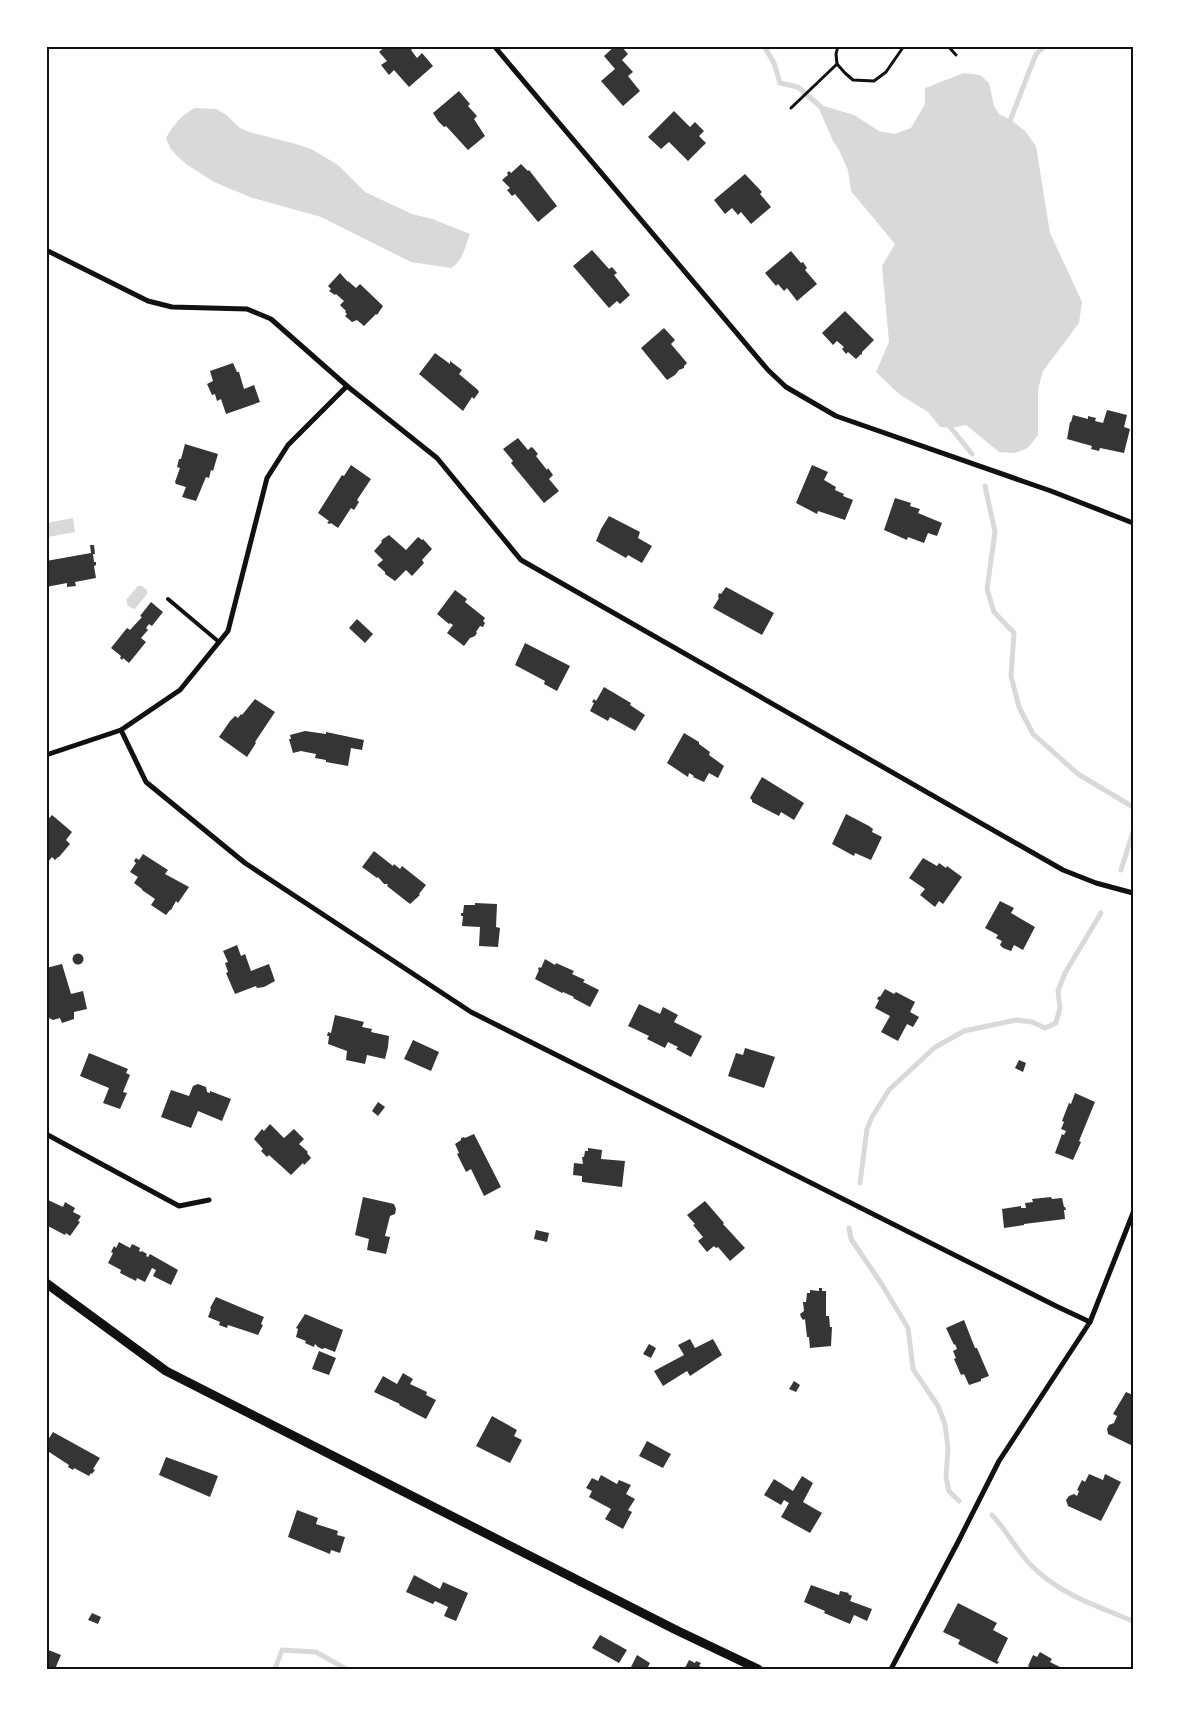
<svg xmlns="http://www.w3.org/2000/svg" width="1179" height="1715" font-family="Commissioner,sans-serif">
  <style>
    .water { fill: #d9d9d9 }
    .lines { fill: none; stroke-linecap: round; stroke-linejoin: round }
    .stream { stroke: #d9d9d9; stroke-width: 5 }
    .building { fill: #353535 }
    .path { stroke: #111; stroke-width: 3 }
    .service { stroke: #111; stroke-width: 4 }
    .minor { stroke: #111; stroke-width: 5 }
    .tertiary { stroke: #111; stroke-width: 9 }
    .neatline { fill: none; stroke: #111; stroke-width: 2 }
  </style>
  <rect width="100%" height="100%" fill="#fff"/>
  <g class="water">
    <path d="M964 73 980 75 989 83 994 106 999 114 1011 120 1025 131 1036 146 1050 233 1082 302 1079 323 1043 371 1038 389V435L1028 448 1015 453 999 452 966 425 951 428 940 427 928 412 899 394 876 372 889 342 882 266 895 244 851 191 848 170 839 150 833 141 817 104 854 115 879 131 895 134 911 128 925 104V88Z"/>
    <path d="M195 108 216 109 225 114 240 128 249 132 296 144 311 149 338 165 365 192 412 214 432 219 470 234C465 247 463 261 451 268L411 262 321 217 250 197 214 182 186 164 177 156 170 148 166 138C173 125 182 114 195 108Z"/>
    <path d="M73 518 75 532 48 537 46 523Z"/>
    <path d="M138 586H142L147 590V594L135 609 131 608 127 605V602L126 600Z"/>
  </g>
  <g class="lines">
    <g class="stream">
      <path d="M764 46 774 63 780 83 798 87 821 107"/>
      <path d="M1008 126 1036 54 1045 46"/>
      <path d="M949 423 951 428 972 454"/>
      <path d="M985 486 995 532 987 589 994 612 1014 633 1011 676 1019 707 1033 734 1078 774 1133 807"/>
      <path d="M1121 870 1133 832"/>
      <path d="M860 1183 867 1129 872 1117 889 1090 934 1048 964 1031 1016 1020 1032 1022 1045 1028 1056 1023 1060 1008 1058 991 1065 973 1101 913"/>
      <path d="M849 1228 851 1239 881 1283 908 1328 913 1369 938 1406 945 1424 948 1448 946 1478 949 1491 959 1501"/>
      <path d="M992 1515C1006 1530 1016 1549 1030 1564 1057 1593 1096 1606 1133 1621"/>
      <path d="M275 1669 282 1650 316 1652 346 1669"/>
    </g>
  </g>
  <g class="building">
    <path d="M386 46H412L413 48 411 50 417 58 422 53 433 66 409 87 394 70 389 75 381 65 387 61 379 52Z"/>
    <path d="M615 46H621L628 54 622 60 633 72 628 76 640 91 623 106 601 81 615 69 604 56Z"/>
    <path d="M459 91 470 104 468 106 477 116 474 119 485 136 468 150 446 126 444 127 438 121 433 113Z"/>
    <path d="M674 111 690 127 695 122 704 131 699 136 706 143 688 161 669 142 661 149 648 137Z"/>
    <path d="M521 164 528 171 529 170 557 206 538 222 515 194 512 196 507 190 510 188 502 180 508 175 507 173 509 171 511 173Z"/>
    <path d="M745 174 762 192 760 194 771 207 751 224 741 212 738 215 732 208 725 214 714 200Z"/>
    <path d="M592 250 609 269 612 267 617 273 614 275 630 295 620 304 617 301 609 308 573 266Z"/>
    <path d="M791 251 801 263 803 262 807 268 805 270 817 284 797 301 787 288 784 291 778 284 776 286 765 273Z"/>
    <path d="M340 273 348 282V281L356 288 360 284 383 306 377 315 376 314 364 326 357 320 352 322 345 316 347 314 345 312 346 311 340 305 344 301 336 294 335 295 329 291 331 289 328 286Z"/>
    <path d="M845 311 874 340 862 352V355L861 354 856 359 848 352 846 354 842 349 844 347 837 341 833 345 822 333Z"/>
    <path d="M664 328 675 340 671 344 687 363 684 366V368L679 370 675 375 667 380 641 348Z"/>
    <path d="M435 353 450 364V361L462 370 459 374 478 390 479 392 474 399 472 397 463 411 419 374Z"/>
    <path d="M233 363 237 372H239L244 389 254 385 260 402 226 414 221 399 217 401 215 394 212 395 207 384 213 381 210 371Z"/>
    <path d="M1107 410 1127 415 1124 427 1130 429 1124 453 1100 448 1099 451 1091 449 1092 446 1067 439 1070 422H1071L1073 415 1088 419V416L1096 418 1095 421 1103 423Z"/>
    <path d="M518 438 528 450 531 447 533 448 538 454 536 456 547 470 548 468 553 475 549 479 559 491 544 503 511 463 513 461 503 449Z"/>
    <path d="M185 444 218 454 213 471 211 470 209 478 206 477 196 501 182 497 186 487 176 484 175 482 180 468 177 467 179 459H181Z"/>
    <path d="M351 465 371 479 357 500 359 502 354 510 351 508 338 528 331 523 330 524 327 523 329 521 318 513 342 475 344 476Z"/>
    <path d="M812 465 828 472 824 480 836 487 835 490 844 494 843 496 853 500 845 520 818 511 817 514 796 503Z"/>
    <path d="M895 498 911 503 910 506 920 509 918 513 942 523 937 536 928 533 924 543 908 537 907 540 884 530Z"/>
    <path d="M609 516 640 532 638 538 652 546 642 563 628 555 626 558 596 541 601 529Z"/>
    <path d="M389 535 406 550 418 537 422 540 423 539 432 549 422 560 424 563 412 576 406 570 395 581 385 574V572L377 565 383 560 374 551 382 542 381 541 383 539Z"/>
    <path d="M90 545H94L95 554H93L94 562H96V565L94 566 96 578 75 582 76 586 67 587V583L46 587V561L91 553Z"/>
    <path d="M726 587 774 613 762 635 713 608 719 598 718 597 719 593 721 594Z"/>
    <path d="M455 590 467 599 465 602 485 618 483 621 485 623 483 627 480 626 476 632 477 633 475 636 470 638 464 646 447 633 453 625 450 623 449 624 437 614Z"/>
    <path d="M151 602 163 612 152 626 149 624 146 628 148 630 141 638 146 642 129 663 123 658 122 660 120 658 121 656 111 648 127 628 130 630 142 617 140 616Z"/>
    <path d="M357 619 373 634 365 643 349 628Z"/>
    <path d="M525 643 570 666 557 691 544 684 545 681 515 665Z"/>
    <path d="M604 687 631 703 630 705 645 715 635 731 610 717 608 721 590 711 594 703 592 702 594 699 596 701Z"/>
    <path d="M255 699 275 712 255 742 256 743 247 757 219 737 230 721 235 716 238 718 241 714 242 715Z"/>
    <path d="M305 731 326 734V732L364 740 362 750 351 748 348 766 326 762V760L315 758 316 754 301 751 293 753 289 739H291L290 735Z"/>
    <path d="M684 733 699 742V744L710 752 709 755 724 766 718 778 709 773 704 782 693 777 694 776 689 773 688 777 667 763Z"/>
    <path d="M762 777 804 803 794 820 781 812 779 816 752 802V800L750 798Z"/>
    <path d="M846 814 869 826 873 829 872 832 882 837 871 860 855 853 854 856 832 844Z"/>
    <path d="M52 815 72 832 66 840 70 844 59 857H58L55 860 52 857 48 862 46 861V822Z"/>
    <path d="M374 851 393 866 394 864 400 869 402 866 426 885 419 894 420 895 410 904 387 886 388 884H384L378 877 377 878 362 867Z"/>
    <path d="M143 854 168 870 165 874 189 887 178 903 176 901 171 910H170L166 915 151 905 155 899 142 890V889L134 883 138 877 130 872 136 863 134 861 136 858 139 860Z"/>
    <path d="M923 858 937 866 939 863 946 868 947 866 962 877 943 904 939 901 935 907 920 895 925 889 909 878Z"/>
    <path d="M1000 901 1014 908 1011 913 1035 927 1023 950 1014 945 1011 951 1003 948 1000 945 1002 941 996 938 998 935 985 928Z"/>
    <path d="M475 903 497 904 496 927 500 928 498 947 479 946 480 927 462 926 463 916H461V913H463L464 905H475Z"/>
    <path d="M237 945 241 956 245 954 251 971 269 964 275 981 264 987 257 988 256 986 235 994 226 973 228 972 225 963 228 962 223 951Z"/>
    <circle cx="78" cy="959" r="5.5"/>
    <path d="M545 959 555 965 556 963 574 971 572 974 585 980 583 982 599 990 590 1007 573 998 574 997 563 992 562 993 535 979 539 970 538 969 539 967 541 968Z"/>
    <path d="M62 964 71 994 83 991 87 1009 74 1012V1019L62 1023 60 1018 53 1020 47 1017 46 1015V968Z"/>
    <path d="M885 989 894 994 896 992 915 1002 910 1012 919 1017 913 1027 907 1024 898 1041 881 1032 890 1016 875 1008 879 1000 877 999 879 996 880 997Z"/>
    <path d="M639 1004 660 1014 663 1007 678 1015 674 1022 702 1036 691 1057 676 1049 678 1047 668 1042 665 1048 647 1039 649 1036 628 1026Z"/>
    <path d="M335 1015 364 1022 362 1027 372 1029 371 1032 389 1036 388 1047 385 1059 367 1055 365 1064 346 1060 347 1051 328 1044 329 1036H327L328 1032 331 1033Z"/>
    <path d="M413 1040 439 1052 431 1071 404 1059Z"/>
    <path d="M745 1048 775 1057 764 1088 728 1076 736 1053 743 1055Z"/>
    <path d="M89 1053 128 1069 126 1073 130 1075 123 1092 127 1093 120 1109 103 1103 109 1088 80 1076Z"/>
    <path d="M1019 1060 1026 1063 1023 1072 1015 1068Z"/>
    <path d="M198 1084 206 1087 207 1092 210 1093V1091L231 1099 222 1121 198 1111 191 1128 161 1117 171 1090 189 1096 193 1086Z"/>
    <path d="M1075 1093 1095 1102 1079 1141 1081 1142 1073 1160 1055 1153 1062 1134 1064 1135 1066 1131 1061 1129 1064 1122 1062 1121 1069 1103 1071 1104Z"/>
    <path d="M378 1102 385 1107 378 1116 372 1111Z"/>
    <path d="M270 1124 284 1138 294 1129 304 1139 299 1144 308 1152 307 1153 311 1158 304 1165 303 1163 291 1175 269 1155 267 1157 261 1151 263 1149 254 1139 262 1129 264 1131Z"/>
    <path d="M474 1134 501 1187 484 1196 471 1169 466 1172 457 1154 459 1153 455 1144 461 1140V1138L464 1137 465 1138Z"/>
    <path d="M588 1148 602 1150 601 1159 625 1161 622 1187 582 1182V1176L573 1175 574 1163 583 1164 582 1157H584L585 1151H588Z"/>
    <path d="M363 1197 394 1204 396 1209 395 1214 390 1216 385 1236 390 1237 386 1254 367 1250 369 1239 355 1235Z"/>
    <path d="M1051 1197 1052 1199 1062 1198 1064 1207H1065L1066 1210H1064L1065 1219 1024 1224V1225L1004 1228 1002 1209 1021 1206V1208H1026L1025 1203 1033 1202 1032 1199Z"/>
    <path d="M46 1199 63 1207 65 1202 75 1208 73 1212 81 1216 78 1221 80 1222 70 1236 66 1233 65 1235 46 1225Z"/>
    <path d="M705 1201 724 1223 723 1224 745 1248 730 1261 718 1247 716 1248 714 1246 707 1252 698 1241 703 1237 693 1225 695 1224 687 1215Z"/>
    <path d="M536 1230 549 1233 547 1242 534 1239Z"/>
    <path d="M119 1242 130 1248 132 1244 140 1248 139 1251 141 1252 142 1251 147 1254 146 1256 148 1257 150 1254 178 1270 171 1285 153 1276 156 1270 152 1268 145 1282 137 1278 136 1281 120 1273 121 1270 108 1263 113 1253 111 1252 114 1246 116 1248Z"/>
    <path d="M819 1288H822V1291H826V1316H829L830 1327H832L831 1346 810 1348 809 1337H807L805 1319 803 1320 801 1317 800 1314 804 1311 803 1302H806L807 1293H810V1290L819 1291Z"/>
    <path d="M216 1297 264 1317 261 1324 263 1325 258 1335 228 1325 227 1328 219 1325 220 1322 208 1317 211 1309 210 1308Z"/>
    <path d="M305 1314 343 1330 335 1352 325 1348 322 1349 318 1347 315 1344 314 1347 305 1343 306 1341 296 1337 298 1329 296 1328Z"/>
    <path d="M964 1320 975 1348H977L989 1376 981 1379V1381L969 1385 964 1374 961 1375 954 1359 956 1358 953 1351 957 1349 955 1344 954 1345 946 1328Z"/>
    <path d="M690 1339 695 1348 713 1339 722 1355 690 1376 687 1371 663 1386 654 1371 684 1355 678 1345Z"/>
    <path d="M649 1344 656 1348 651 1358 643 1354Z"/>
    <path d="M319 1351 336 1358 329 1375 312 1369Z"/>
    <path d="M403 1373 413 1379 410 1384 427 1392 426 1395 436 1400 426 1419 399 1405 400 1404 374 1392 383 1376 397 1384Z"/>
    <path d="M794 1381 800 1385 796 1392 789 1389Z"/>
    <path d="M1126 1392 1133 1395V1446L1108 1434 1107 1429 1109 1425 1114 1423 1117 1416 1113 1414Z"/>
    <path d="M492 1416 517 1430 514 1436 522 1440 510 1463 476 1446Z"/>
    <path d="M53 1432 100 1458 93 1469 95 1470 92 1474 91 1473 89 1476 74 1468 73 1470 68 1467 69 1465 46 1450V1443Z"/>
    <path d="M647 1441 671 1454 663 1468 639 1456Z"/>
    <path d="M166 1457 218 1476 210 1497 159 1475Z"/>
    <path d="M1089 1474 1103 1480 1105 1474 1121 1482 1101 1521 1068 1506 1066 1500 1069 1496 1074 1494 1077 1496 1079 1491 1077 1490 1082 1480 1085 1482Z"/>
    <path d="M601 1475 617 1484 619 1480 631 1485 626 1494 635 1499 628 1510 632 1512 623 1529 605 1519 611 1509 589 1497 592 1491 586 1488 592 1478 598 1481Z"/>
    <path d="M802 1476 813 1483 803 1502 822 1513 810 1533 781 1517 789 1503 784 1500 781 1505 764 1495 774 1479 793 1491Z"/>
    <path d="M297 1510 318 1518 316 1524 338 1531 337 1535 345 1537 340 1553 331 1550 330 1554 288 1537Z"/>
    <path d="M414 1575 440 1589 443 1582 468 1593 456 1621 444 1616 448 1607 435 1601 433 1604 406 1592Z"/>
    <path d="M811 1585 839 1595 840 1591 849 1593 848 1594 852 1596 850 1601 872 1609 867 1621 854 1615 850 1624 824 1613 825 1611 804 1602Z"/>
    <path d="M958 1603 997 1623 993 1630 1008 1638 997 1661 999 1662 997 1664 958 1644 960 1640 943 1632Z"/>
    <path d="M92 1613 101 1617 98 1624 88 1620Z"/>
    <path d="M600 1635 627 1650 619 1663 592 1648Z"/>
    <path d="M46 1649 61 1655 55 1669H46Z"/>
    <path d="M1040 1652 1052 1659 1050 1662 1064 1669H1033L1028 1666 1033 1655 1037 1657Z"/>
    <path d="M637 1655 650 1663 647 1669H630Z"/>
    <path d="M689 1660 695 1663 696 1661 701 1663 699 1666 706 1669 685 1668Z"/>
  </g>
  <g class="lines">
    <g class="path">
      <path d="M838 46 836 54 837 64 845 73 853 80 874 81 886 72 904 46"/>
      <path d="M948 46 956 55"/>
      <path d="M791 108 837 64"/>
    </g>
    <path class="service" d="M168 599 219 642"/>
    <g class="minor">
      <path d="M494 46 768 370 786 387 836 416 1051 491 1133 523"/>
      <path d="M46 250 148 301 172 307 247 309 271 319 347 386 437 458 521 560 1063 870 1096 883 1133 893"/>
      <path d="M121 730 146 782 245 863 471 1012 1056 1306 1090 1322"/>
      <path d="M46 755 121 730 180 690 228 631 267 478 288 445 347 386"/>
      <path d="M46 1134 179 1206 209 1200"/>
      <path d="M891 1669 958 1542 999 1461 1090 1322 1133 1213"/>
    </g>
    <path class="tertiary" d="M46 1283 166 1371 676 1630 758 1669"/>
  </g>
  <rect width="1179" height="1715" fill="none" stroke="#ffffff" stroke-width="95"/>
  <rect x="48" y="48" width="1084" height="1620" class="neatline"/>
</svg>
